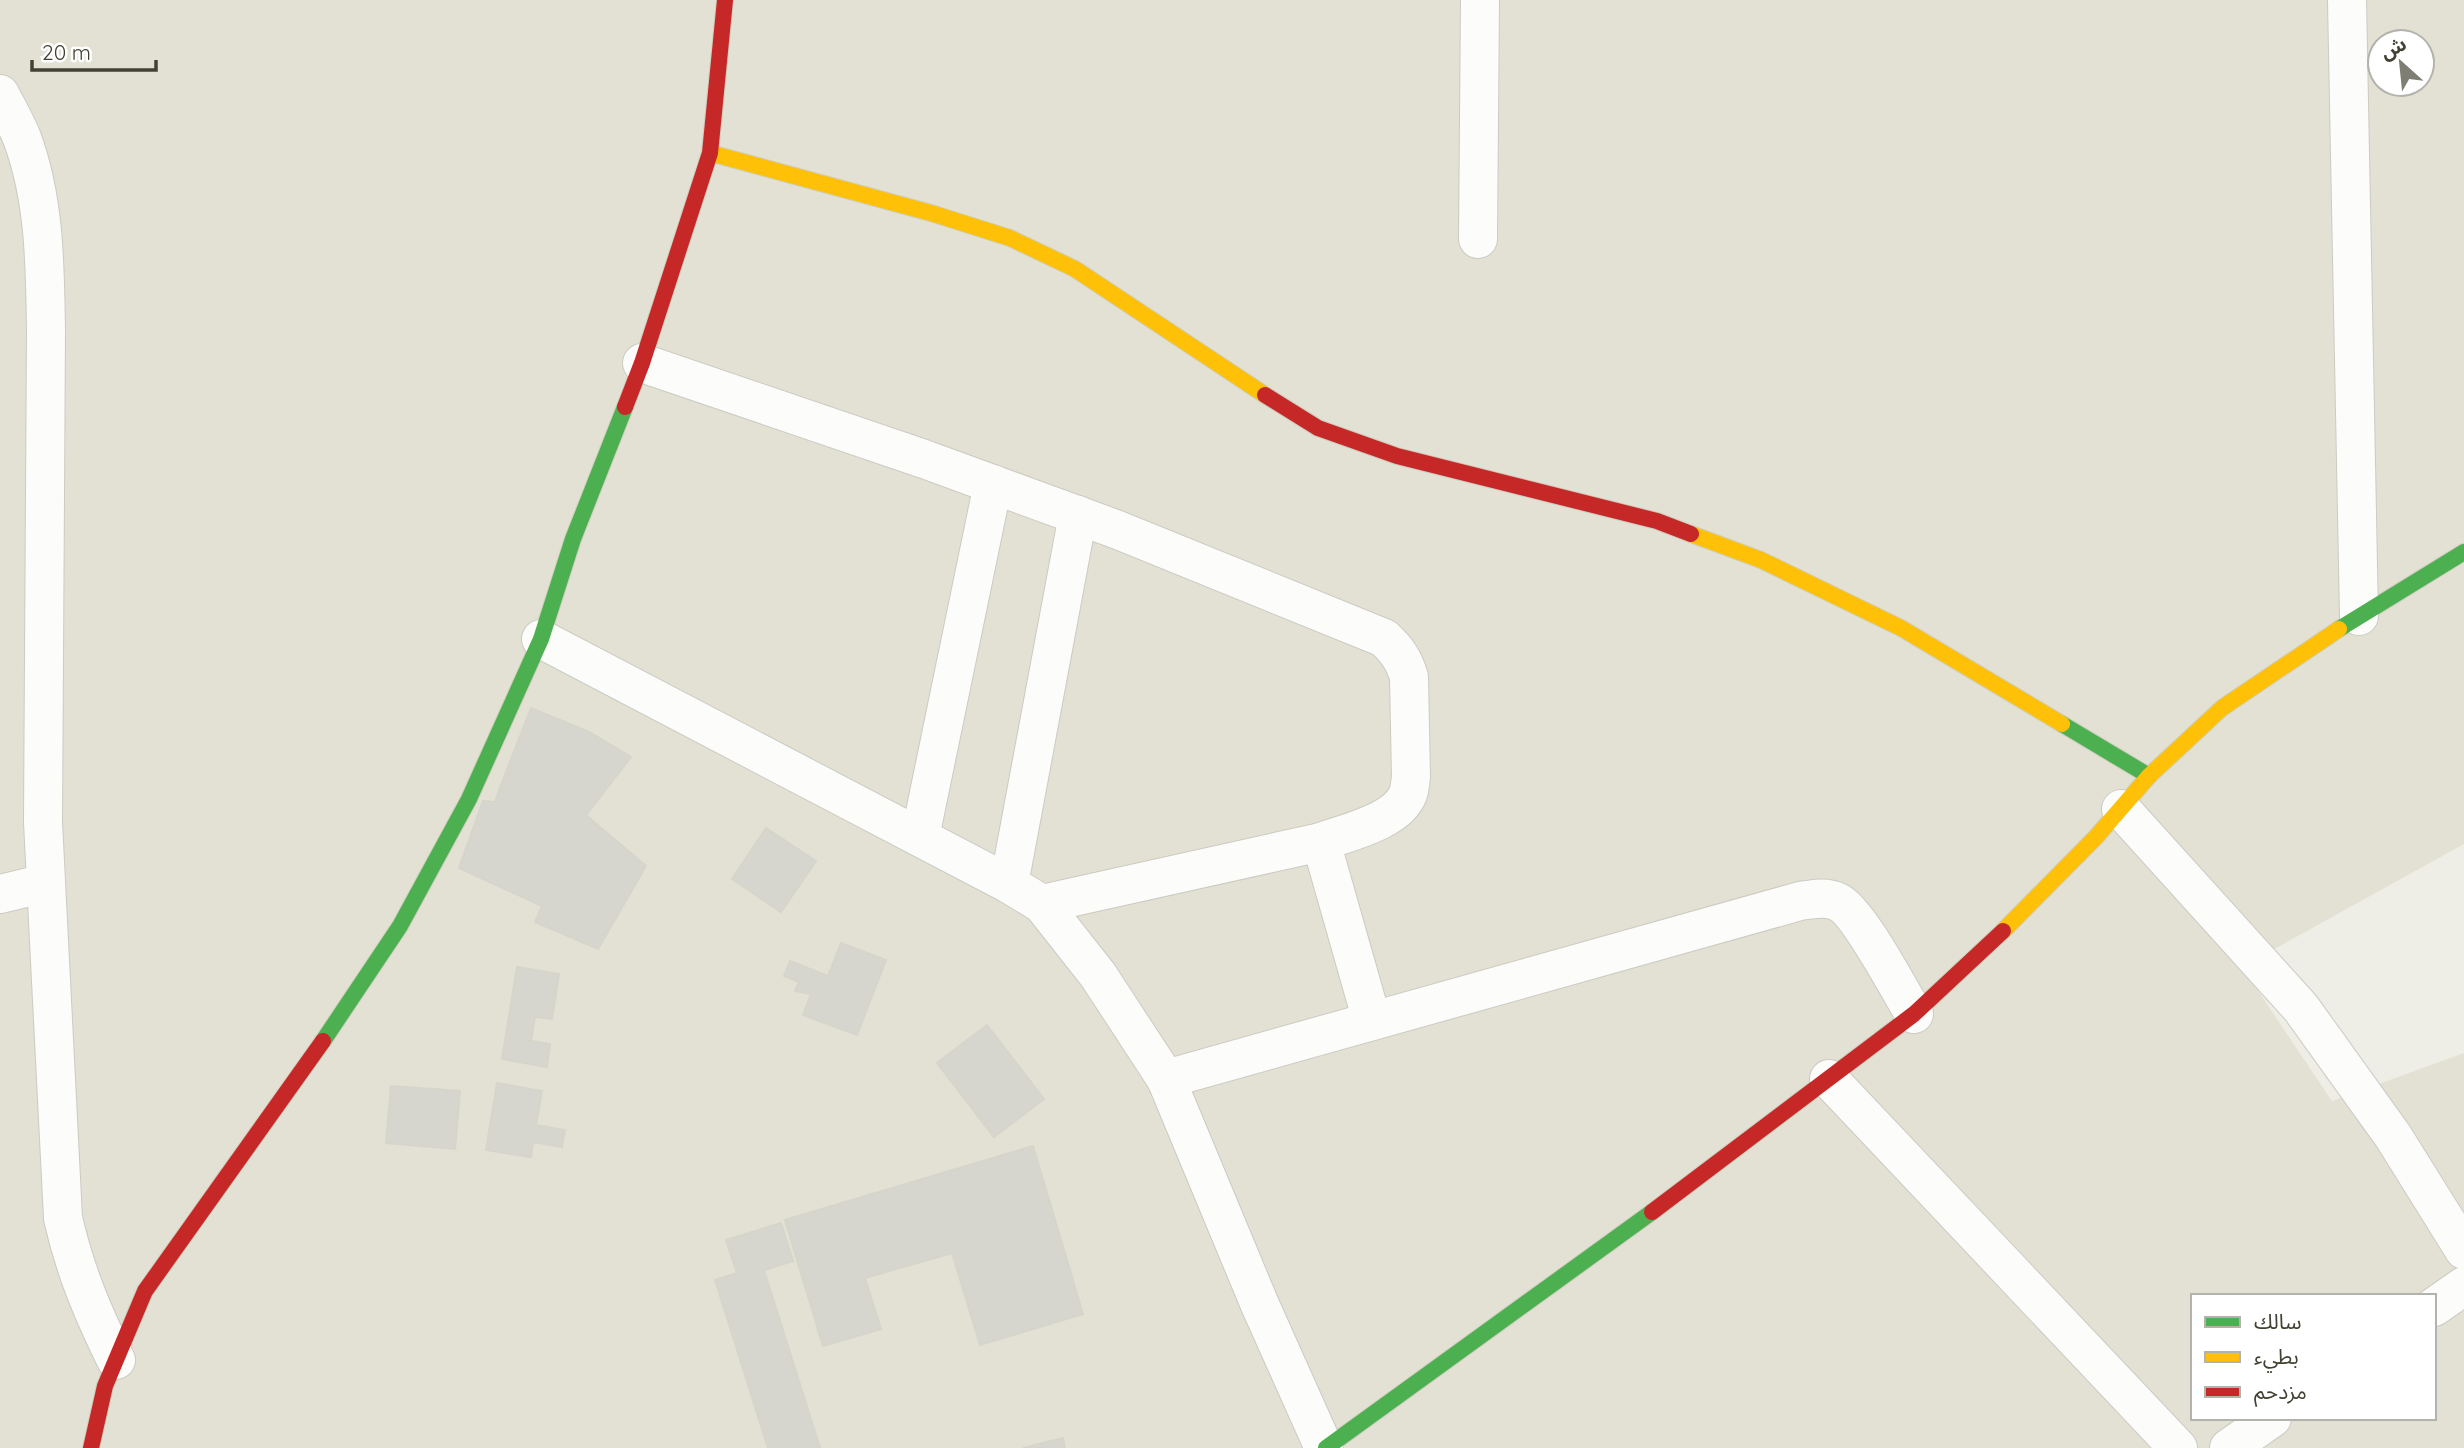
<svg xmlns="http://www.w3.org/2000/svg" width="2464" height="1448" font-family="Quicksand,'Noto Sans Arabic',sans-serif">
  <style>
    .residential { fill: #e2e1d3; fill-rule: evenodd }
    .building { fill: #d7d6ce; stroke: #d6d5cc; stroke-width: 2 }
    .lines { fill: none; stroke-linecap: round; stroke-linejoin: round }
    .street-casing { stroke: #cccbc3; stroke-width: 40 }
    .fast-casing { stroke: #cecebf; stroke-width: 18 }
    .slow-casing { stroke: #cecebf; stroke-width: 18 }
    .jam-casing { stroke: #cecebf; stroke-width: 18 }
    .street { stroke: #fcfcfb; stroke-width: 38 }
    .fast { stroke: #4caf50; stroke-width: 16 }
    .slow { stroke: #ffc107; stroke-width: 16 }
    .jam { stroke: #c62828; stroke-width: 16 }
  </style>
  <rect width="100%" height="100%" fill="#eeeee6"/>
  <path class="residential" d="M0 0H2464V844L2242 967 2332 1101 2464 1053V1448H0ZM2380 42H2422V84H2380ZM2193 1296H2434V1418H2193Z"/>
  <g class="building">
    <path d="M531 708 589 732 631 757 586 815 528 790 501 785Z"/>
    <path d="M501 785 528 790 586 815 646 866 598 949 535 922 542 906 459 868 483 801 495 802Z"/>
    <path d="M766 828 816 861 781 912 732 879Z"/>
    <path d="M841 943 886 960 857 1035 803 1015 811 994 795 991 799 982 784 976 790 961 828 976Z"/>
    <path d="M517 967 559 974 552 1019 535 1017 531 1041 550 1044 547 1067 502 1059Z"/>
    <path d="M987 1025 1044 1099 994 1137 937 1063Z"/>
    <path d="M497 1083 542 1091 536 1125 565 1130 562 1147 533 1142 531 1157 486 1150Z"/>
    <path d="M391 1086 460 1091 455 1149 386 1143Z"/>
    <path d="M1033 1146 1083 1314 980 1345 952 1253 865 1278 881 1329 823 1346 785 1220Z"/>
    <path d="M781 1223 793 1261 764 1270 820 1448H768L715 1280 737 1273 726 1240Z"/>
    <path d="M1063 1438 1065 1448H1023Z"/>
  </g>
  <g class="lines">
    <g class="street-casing">
      <g id="street">
        <path d="M2347 0 2359 616"/>
        <path d="M0 94C7 108 16 123 22 138 45 200 45 266 46 331L43 822 63 1218C75 1271 92 1311 116 1360"/>
        <path d="M1478 239 1480 0"/>
        <path d="M642 363 924 459 1118 530 1384 638C1397 650 1404 660 1409 677L1411 777C1410 783 1410 789 1408 794 1397 822 1347 832 1321 842"/>
        <path d="M541 639 1009 884 1042 904 1098 975 1166 1079 1260 1305 1324 1448"/>
        <path d="M2121 809 2301 1008 2393 1136 2464 1250"/>
        <path d="M920 837 993 484"/>
        <path d="M1009 884 1078 515"/>
        <path d="M0 894 46 883"/>
        <path d="M1042 904 1321 842 1372 1021"/>
        <path d="M1166 1079 1800 901C1812 899 1826 896 1838 902 1858 911 1900 991 1914 1014"/>
        <path d="M1829 1079 2178 1448"/>
        <path d="M2434 1307 2464 1286"/>
        <path d="M2229 1448 2272 1418"/>
      </g>
    </g>
    <g class="fast-casing">
      <g id="fast">
        <path d="M2339 629 2464 552"/>
        <path d="M2062 724 2149 776"/>
        <path d="M323 1041 400 926 469 799 541 639 573 539 625 407"/>
        <path d="M1326 1448 1652 1212"/>
      </g>
    </g>
    <g class="slow-casing">
      <g id="slow">
        <path d="M710 153 931 213 1010 238 1075 269 1265 395"/>
        <path d="M1691 534 1761 560 1901 628 2062 724"/>
        <path d="M2003 931 2096 837 2149 776 2222 708 2339 629"/>
      </g>
    </g>
    <g class="jam-casing">
      <g id="jam">
        <path d="M1265 395 1318 428 1397 456 1657 521 1691 534"/>
        <path d="M625 407 642 363 710 153 725 0"/>
        <path d="M1652 1212 1914 1014 2003 931"/>
        <path d="M91 1448 105 1386 145 1291 323 1041"/>
      </g>
    </g>
    <use href="#street" class="street"/>
    <use href="#fast" class="fast"/>
    <use href="#slow" class="slow"/>
    <use href="#jam" class="jam"/>
  </g>
  <rect x="2191" y="1294" width="245" height="126" fill="#ffffff" stroke="#b3b3ad" stroke-width="2"/>
  <rect x="2205" y="1317" width="35" height="10" fill="#4caf50" stroke="#b3b3ad" stroke-width="2"/>
  <text x="2254" y="1329" font-size="21" fill="#424133">سالك</text>
  <rect x="2205" y="1352" width="35" height="10" fill="#ffc107" stroke="#b3b3ad" stroke-width="2"/>
  <text x="2254" y="1364" font-size="21" fill="#424133">بطيء</text>
  <rect x="2205" y="1387" width="35" height="10" fill="#c62828" stroke="#b3b3ad" stroke-width="2"/>
  <text x="2254" y="1399" font-size="21" fill="#424133">مزدحم</text>
  <g transform="translate(2401 63) rotate(333)"><circle r="33" fill="#ffffff" stroke="#b3b3ad" stroke-width="2"/>
  <path d="M0-5L12 26L0 18L-12 26Z" fill="#7e7e72"/>
  <text y="-10" font-size="19" font-weight="bold" text-anchor="middle" fill="#424133">ش</text>
  </g>
  <path d="M32 60v10h124v-10" fill="none" stroke="#424133" stroke-width="3.5"/>
  <text x="42" y="60" font-size="21" fill="#424133" stroke="#ffffff" stroke-width="5" paint-order="stroke">20 m</text>
</svg>
